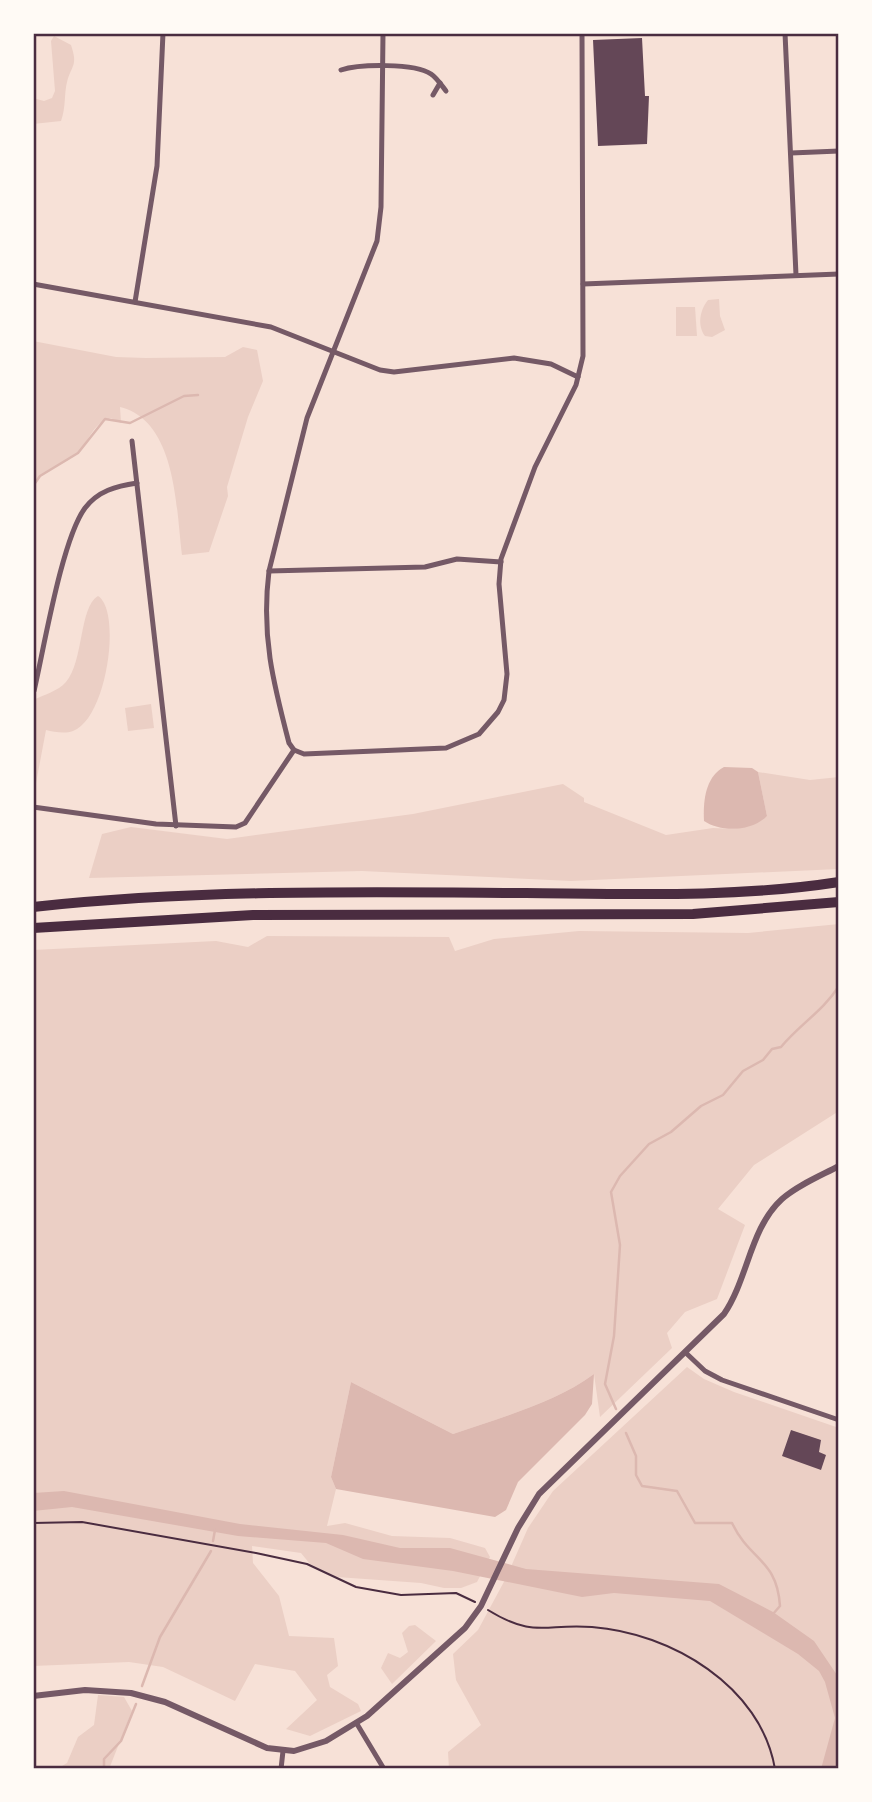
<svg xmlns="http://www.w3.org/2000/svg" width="872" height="1802" font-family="Signika,sans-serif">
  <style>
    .green { fill: #ebcfc5 }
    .water { fill: #dcb8b0 }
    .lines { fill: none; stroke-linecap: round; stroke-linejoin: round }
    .stream { stroke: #dcb8b0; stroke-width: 2.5 }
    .building { fill: #644757 }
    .path { stroke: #4a2c40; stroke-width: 2 }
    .minor { stroke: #755966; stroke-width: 5 }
    .tertiary { stroke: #755966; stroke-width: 6 }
    .motorway { stroke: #4a2c40; stroke-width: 10 }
    .neatline { fill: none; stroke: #4a2c40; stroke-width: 2.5 }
  </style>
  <rect width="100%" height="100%" fill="#f7e1d7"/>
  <g class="green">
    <path d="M54 36 71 45C78 66 72 64 67 82 64 94 66 108 61 121L33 124V98L44 101 52 98 55 91 51 41Z"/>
    <path d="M719 299 720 316 725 330 712 337 705 336C697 325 700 310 708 300Z"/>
    <path d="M676 307H695L697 336H676Z"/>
    <path d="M33 341 116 357 146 358 225 357 243 347 257 350 263 381 248 417 227 487 228 496 209 552 182 555C176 509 177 421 120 407L121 423 111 418C93 422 89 442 77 453 63 467 43 468 33 486Z"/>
    <path d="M98 596C122 611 107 719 73 731 65 734 54 732 46 730L33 799V700C44 695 58 691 66 682 84 661 79 607 98 596Z"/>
    <path d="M151 704 154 728 128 731 125 708Z"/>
    <path d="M758 772 810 780 839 777V869L571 881 362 871 89 878 102 834 131 827 227 839 413 814 563 784 584 798V802L666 835 713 828 736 829 767 816Z"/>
    <path d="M839 924V1111L754 1165 718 1209 745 1225 717 1299 685 1312 667 1333 672 1348 600 1417 594 1374C553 1404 501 1417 453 1434L351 1382 331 1477 336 1489 327 1526 345 1523 392 1536 450 1538 485 1548 490 1557 477 1582 461 1588H444L421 1583 337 1577 310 1564 301 1553 252 1546 253 1563 279 1596 289 1636 334 1638 338 1666 327 1675 330 1687 358 1704 361 1711 310 1736 286 1729 317 1700 295 1671 255 1664 235 1701 163 1667 129 1662 33 1666V950L216 941 248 947 267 936 449 937 455 951 494 939 579 931 748 933Z"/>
    <path d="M687 1367 704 1379 734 1392 839 1428V1769H449L448 1752 481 1725 456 1680 453 1654 478 1630 506 1578 528 1528 553 1491Z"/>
    <path d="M415 1625 436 1641 392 1684 381 1668 388 1653 400 1658 408 1652 402 1633 409 1626Z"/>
    <path d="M98 1695 124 1697 132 1711 109 1769H57L67 1763 78 1737 94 1725Z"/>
  </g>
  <g class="water">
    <path d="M724 767 752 768 758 772 767 816C752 831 722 833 704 821 703 802 705 777 724 767Z"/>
    <path d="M594 1374 592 1404 585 1415 518 1482 506 1510 495 1517 336 1489 331 1477 351 1382 453 1434C501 1417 553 1404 594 1374Z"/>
    <path d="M64 1491 240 1524 343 1535 400 1548H450L526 1569 719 1584 773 1612 814 1641 839 1678V1769H821L835 1718 825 1682 819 1671 798 1654 710 1601 614 1593 582 1597 453 1571 363 1559 326 1543 238 1536 72 1507 33 1511V1493Z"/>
  </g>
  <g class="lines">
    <g class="stream">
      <path d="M33 486 40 476 78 453 105 419 130 423 184 396 198 395"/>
      <path d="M616 1409 605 1384 614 1336 620 1245 611 1192 620 1176 649 1144 671 1132 701 1106 723 1095 743 1071 763 1060 772 1049 781 1047C799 1025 823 1011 839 986"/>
      <path d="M626 1433 636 1456V1475L642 1486 677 1491 695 1523H732C750 1561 777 1559 780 1606L773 1614"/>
      <path d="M213 1541 215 1530"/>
      <path d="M142 1686 160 1637 211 1551"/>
      <path d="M104 1769V1759L121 1741 136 1704"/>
    </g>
  </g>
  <g class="building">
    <path d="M642 38 645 96H649L647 144 598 146 593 40Z"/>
    <path d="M791 1430 821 1440 819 1452 826 1455 821 1470 782 1456Z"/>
  </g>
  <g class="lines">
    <g class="path">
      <path d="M33 1523 82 1522 256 1553 307 1564 356 1587 401 1595 456 1593 475 1602"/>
      <path d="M488 1610C535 1639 545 1623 592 1627 671 1633 761 1686 775 1769"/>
    </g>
    <g class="minor">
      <path d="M785 33 796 275"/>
      <path d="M341 70C359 64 415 63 431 74 437 78 442 86 446 91"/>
      <path d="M433 95 440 83"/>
      <path d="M791 153 839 151"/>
      <path d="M33 284 271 327 380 370 394 372 514 358 551 364 578 377"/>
      <path d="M583 284 839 274"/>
      <path d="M135 302 157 166 163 33"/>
      <path d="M132 441 176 826"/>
      <path d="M269 571 425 567 457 559 501 562"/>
      <path d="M34 691C44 648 62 539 85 508 98 491 116 486 137 483"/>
      <path d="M294 750 304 754 446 748 479 734 498 712 504 700 507 674 499 584 501 559 535 467 576 385 583 356 582 33"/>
      <path d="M294 750 289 743C273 682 261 635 269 571L307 418 377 241 381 207 383 33"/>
      <path d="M33 807 156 824 236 827 245 823 294 750"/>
      <path d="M686 1353 705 1371 722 1380 839 1420"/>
      <path d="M357 1724 384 1769"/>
      <path d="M281 1769 283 1751"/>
    </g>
    <path class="tertiary" d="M33 1696 85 1690 131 1693 165 1702 267 1748 294 1751 326 1741 367 1716 465 1628 481 1606 518 1528 539 1494 724 1314C748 1279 750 1228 782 1199 798 1185 820 1176 839 1166"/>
    <g class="motorway">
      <path d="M33 907C198 889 361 892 526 893 630 894 736 898 839 882"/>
      <path d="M33 928 253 915 693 914 839 902"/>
    </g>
  </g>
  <rect width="872" height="1802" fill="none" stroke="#fffaf5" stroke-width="70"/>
  <rect x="35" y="35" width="802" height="1732" class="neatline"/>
</svg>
